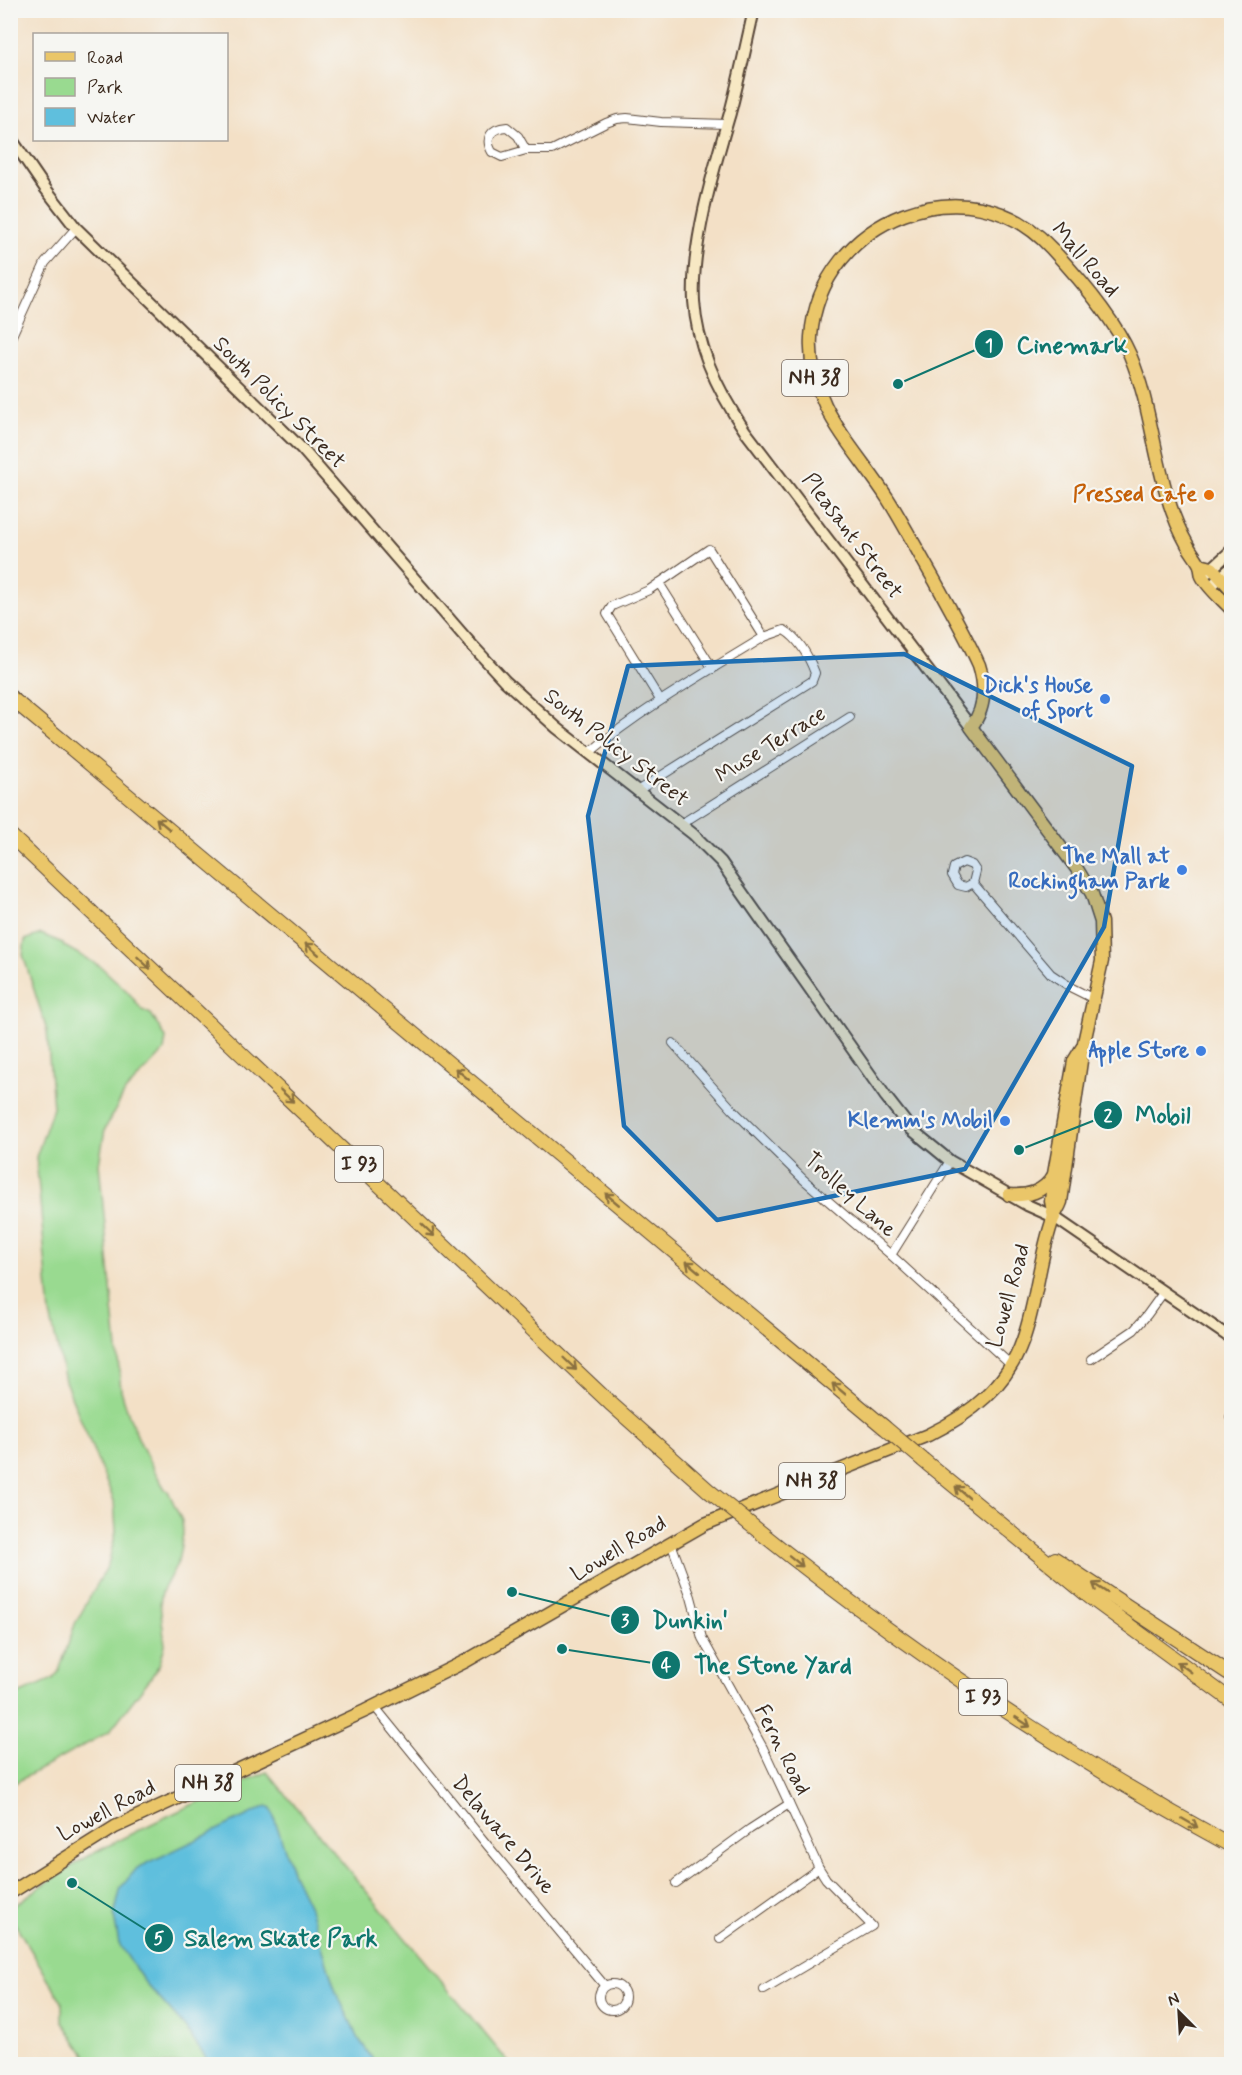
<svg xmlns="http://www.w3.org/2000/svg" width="1242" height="2075" font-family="Mynerve,sans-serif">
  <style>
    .green { fill: #99da90; stroke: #6a8257; stroke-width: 1.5 }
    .water { fill: #5fbfdd; stroke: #4d747e; stroke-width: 1.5 }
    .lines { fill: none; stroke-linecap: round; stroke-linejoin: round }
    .street-casing { stroke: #574537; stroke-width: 10 }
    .secondary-casing { stroke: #574537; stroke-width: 14 }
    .primary-casing { stroke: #574537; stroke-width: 15 }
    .highway-casing { stroke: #574537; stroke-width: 16 }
    .street { stroke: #fff; stroke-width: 8 }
    .secondary { stroke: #f7e8c3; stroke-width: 10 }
    .primary { stroke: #eac669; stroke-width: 12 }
    .highway { stroke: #eac669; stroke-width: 14 }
    .highway-bridge-casing { stroke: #574537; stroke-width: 16; stroke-linecap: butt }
    .highway-bridge { stroke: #eac669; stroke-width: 14 }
    .oneway { stroke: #8a7040 }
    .marked { fill: #1f6fb2; fill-opacity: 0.2; stroke: #1f6fb2; stroke-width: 4.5; stroke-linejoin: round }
    .food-dot { fill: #e8710a; stroke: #f6f6f2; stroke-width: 2 }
    .shop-dot { fill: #3f7fe0; stroke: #f6f6f2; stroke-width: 2 }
    .labels { text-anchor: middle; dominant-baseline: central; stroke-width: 4.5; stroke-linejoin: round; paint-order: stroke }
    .shield { fill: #f6f6f2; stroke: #73675e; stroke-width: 1.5 }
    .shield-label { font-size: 21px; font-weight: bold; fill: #3b2a1e }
    .street-label { font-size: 22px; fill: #3b2a1e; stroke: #f6f6f2 }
    .food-label { font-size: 22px; font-weight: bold; fill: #c56008; stroke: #f6f6f2; text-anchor: end }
    .shop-label { font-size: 22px; font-weight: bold; fill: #366cbe; stroke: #f6f6f2; text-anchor: end }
    .leader { fill: none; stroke: #0f766e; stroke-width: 2 }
    .callout-dot { fill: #0f766e; stroke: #f6f6f2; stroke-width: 2 }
    .mark-label { font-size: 18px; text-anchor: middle; font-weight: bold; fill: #fff }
    .callout-label { font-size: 24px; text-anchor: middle; font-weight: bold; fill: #0f766e; stroke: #f6f6f2; stroke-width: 4.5; stroke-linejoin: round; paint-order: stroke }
  </style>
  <rect width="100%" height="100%" fill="#f6f6f2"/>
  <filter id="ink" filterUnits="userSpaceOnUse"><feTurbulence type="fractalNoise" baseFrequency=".0167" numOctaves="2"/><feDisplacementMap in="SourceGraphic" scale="12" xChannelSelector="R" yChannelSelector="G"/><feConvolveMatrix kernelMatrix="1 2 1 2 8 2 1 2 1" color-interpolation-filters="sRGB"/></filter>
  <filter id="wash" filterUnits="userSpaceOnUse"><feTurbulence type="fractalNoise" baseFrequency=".008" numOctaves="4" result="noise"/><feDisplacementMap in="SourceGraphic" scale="24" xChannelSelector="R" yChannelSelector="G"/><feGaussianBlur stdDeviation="1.35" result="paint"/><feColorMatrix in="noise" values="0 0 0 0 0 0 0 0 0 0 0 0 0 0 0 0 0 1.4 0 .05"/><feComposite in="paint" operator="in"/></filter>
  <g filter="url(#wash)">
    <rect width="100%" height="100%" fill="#f3e0c6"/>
    <g class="green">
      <path d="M41 934 63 943 64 946 100 966 128 992 142 1010 151 1014 166 1038 164 1051 125 1092 105 1129 99 1164 121 1390C131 1426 146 1458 165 1489L168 1491 182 1521 183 1534 178 1562 162 1592 160 1604 165 1645 160 1663 152 1676 109 1732 11 1785V1697L53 1679 59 1671 75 1624 108 1565 116 1532 114 1501 65 1381 50 1314 36 1157 53 1108 47 1031 23 955 25 940Z"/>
      <path d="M267 1772 510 2064H91L62 2020V2002L11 1917V1908C33 1892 56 1875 80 1861 140 1827 203 1799 267 1772Z"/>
    </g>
    <path class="water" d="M267 1806 271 1808 293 1874 311 1911 336 1992 359 2039 376 2064H210L183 2025 143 1980 119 1944 114 1916 121 1887 137 1868Z"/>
  </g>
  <g filter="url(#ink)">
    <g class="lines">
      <g class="street-casing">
        <g id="street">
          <path d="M526 150 518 136 507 127C491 128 484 138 492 152L502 157 526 150H552L606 123 617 119 627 118 661 122 727 124"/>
          <path d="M10 340 45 263 76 228"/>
          <path d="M659 583 713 669"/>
          <path d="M589 753C643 708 704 674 764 637L709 549 649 590 612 606 607 614 660 700"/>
          <path d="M637 791 812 681 815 673C809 657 799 639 784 630L764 637"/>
          <path d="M681 824 850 717"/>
          <path d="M973 883 966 887 958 885 952 875 954 867 964 862 972 865 976 871 973 883 1051 974 1072 988 1094 999"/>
          <path d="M673 1043 733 1110 804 1180 891 1255 1011 1365"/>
          <path d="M891 1255 950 1161"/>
          <path d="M1091 1359 1134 1330 1147 1315 1163 1293"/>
          <path d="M1230 1417 1232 1416"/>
          <path d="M671 1543 691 1597 702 1638 763 1748 819 1868 826 1879 872 1926 764 1990"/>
          <path d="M375 1707 488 1846 605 1986"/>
          <path d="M676 1883 750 1829 789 1804"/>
          <path d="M720 1939 819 1868"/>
          <circle cx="612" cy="1997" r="13"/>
        </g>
      </g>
      <g class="secondary-casing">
        <g id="secondary">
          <path d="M754 10C746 45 739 79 730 113 714 168 691 244 694 301 697 348 719 393 745 431L971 727"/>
          <path d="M10 137 45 188 76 228 302 449 471 644 505 681 557 728 693 834 721 862 732 878 886 1097 911 1129 950 1161 1027 1205 1054 1217 1232 1339"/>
          <path d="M1208 572 1232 550"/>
          <path d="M1210 587 1232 567"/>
        </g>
      </g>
      <g class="primary-casing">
        <g id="primary">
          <path d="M1200 565 1212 568 1232 590"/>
          <path d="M1009 1195C1028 1196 1043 1193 1054 1175"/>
          <path d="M1054 1217 1051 1201 1054 1174 1074 1061 1082 1048"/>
          <path d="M10 1893 115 1827 365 1711 466 1661 705 1524 928 1435C971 1414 1007 1386 1023 1340 1037 1301 1039 1258 1053 1219 1055 1213 1059 1208 1061 1202L1083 1047 1102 961 1101 922 1092 894 1077 869 971 727C985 709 986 687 979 665 966 636 950 609 935 581 919 554 905 526 888 499 854 446 807 405 811 337 819 219 970 159 1051 248 1079 278 1114 318 1130 355 1149 400 1153 449 1167 495 1172 513 1179 530 1188 546 1192 553 1197 559 1200 565 1201 569 1201 573 1202 576 1208 588 1223 600 1232 610"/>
        </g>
      </g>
      <g class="highway-casing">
        <g id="highway">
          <path d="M10 697 884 1427"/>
          <path d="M10 835 610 1403 709 1491"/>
          <path d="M923 1460 1090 1597 1232 1701"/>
          <path d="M750 1524C901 1646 1061 1753 1232 1846"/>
          <path d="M1055 1559 1232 1675"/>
        </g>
      </g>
      <use href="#street" class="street"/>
      <use href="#secondary" class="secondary"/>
      <use href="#primary" class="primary"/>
      <use href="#highway" class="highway"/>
      <g class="highway-bridge-casing">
        <g id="highway-bridge">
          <path d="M884 1427 923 1460"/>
          <path d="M709 1491 750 1524"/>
        </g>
      </g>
      <use href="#highway-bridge" class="highway-bridge"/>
    </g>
    <defs><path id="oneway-shaft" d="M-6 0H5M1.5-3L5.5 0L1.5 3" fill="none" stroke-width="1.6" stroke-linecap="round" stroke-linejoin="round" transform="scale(1.5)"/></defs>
    <g class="oneway">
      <use href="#oneway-shaft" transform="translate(163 824) rotate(-140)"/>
      <use href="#oneway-shaft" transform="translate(312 949) rotate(-140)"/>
      <use href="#oneway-shaft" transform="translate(144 963) rotate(43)"/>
      <use href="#oneway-shaft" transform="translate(462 1074) rotate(-140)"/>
      <use href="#oneway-shaft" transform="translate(287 1096) rotate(43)"/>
      <use href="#oneway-shaft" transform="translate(612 1199) rotate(-140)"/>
      <use href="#oneway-shaft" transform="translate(428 1230) rotate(44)"/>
      <use href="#oneway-shaft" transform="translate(693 1267) rotate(-140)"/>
      <use href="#oneway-shaft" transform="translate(570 1364) rotate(44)"/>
      <use href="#oneway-shaft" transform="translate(839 1389) rotate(-140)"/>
      <use href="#oneway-shaft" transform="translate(962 1492) rotate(-140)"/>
      <use href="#oneway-shaft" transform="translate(796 1561) rotate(39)"/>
      <use href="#oneway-shaft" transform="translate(1100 1588) rotate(-147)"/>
      <use href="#oneway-shaft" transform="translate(1184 1667) rotate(-144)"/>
      <use href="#oneway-shaft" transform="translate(1023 1722) rotate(33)"/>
      <use href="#oneway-shaft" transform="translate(1190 1823) rotate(30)"/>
    </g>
  </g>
  <path class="marked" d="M904 654 1132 766 1104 927 965 1169 717 1220 624 1126 588 816 628 666Z"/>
  <circle class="food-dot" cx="1209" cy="495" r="6"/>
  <g class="shop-dot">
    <circle cx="1105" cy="699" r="6"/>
    <circle cx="1182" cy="870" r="6"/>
    <circle cx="1201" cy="1051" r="6"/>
    <circle cx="1005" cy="1121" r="6"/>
  </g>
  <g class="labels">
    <g class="shield">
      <rect x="782" y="360" width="66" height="36" rx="4.5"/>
      <rect x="335" y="1146" width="48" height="36" rx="4.5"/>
      <rect x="779" y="1463" width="66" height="36" rx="4.5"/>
      <rect x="959" y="1679" width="48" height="36" rx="4.5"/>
      <rect x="175" y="1765" width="66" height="36" rx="4.5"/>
    </g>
    <g class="shield-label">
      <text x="815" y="378">NH 38</text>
      <text x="359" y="1164">I 93</text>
      <text x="812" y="1481">NH 38</text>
      <text x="983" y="1697">I 93</text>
      <text x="208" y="1783">NH 38</text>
    </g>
    <g class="street-label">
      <text transform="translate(1085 260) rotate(49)">Mall Road</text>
      <text transform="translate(279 403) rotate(45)">South Policy Street</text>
      <text transform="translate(852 536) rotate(53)">Pleasant Street</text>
      <text transform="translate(771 745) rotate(-32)">Muse Terrace</text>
      <text transform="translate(616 748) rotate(38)">South Policy Street</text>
      <text transform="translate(850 1195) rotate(42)">Trolley Lane</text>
      <text transform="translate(1009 1296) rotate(-74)">Lowell Road</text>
      <text transform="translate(619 1549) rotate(-31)">Lowell Road</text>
      <text transform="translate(782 1750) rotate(63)">Fern Road</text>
      <text transform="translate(107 1811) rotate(-28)">Lowell Road</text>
      <text transform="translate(503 1835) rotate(50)">Delaware Drive</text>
    </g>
    <g class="food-label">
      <text x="1197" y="495">Pressed Cafe</text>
    </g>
    <g class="shop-label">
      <text x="1093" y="686">Dick's House<tspan x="1093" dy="25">of Sport</tspan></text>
      <text x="1170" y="857">The Mall at<tspan x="1170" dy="25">Rockingham Park</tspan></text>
      <text x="1189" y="1051">Apple Store</text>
      <text x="993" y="1121">Klemm's Mobil</text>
    </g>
  </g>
  <path class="leader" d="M898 384L989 344M1019 1150L1108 1115M512 1592L625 1620M562 1649L666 1665M72 1883L159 1938"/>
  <g class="callout-dot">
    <circle cx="898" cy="384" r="6"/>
    <circle cx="1019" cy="1150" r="6"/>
    <circle cx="512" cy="1592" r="6"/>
    <circle cx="562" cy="1649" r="6"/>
    <circle cx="72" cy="1883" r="6"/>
    <circle cx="989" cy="344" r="15"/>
    <circle cx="1108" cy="1115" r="15"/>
    <circle cx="625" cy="1620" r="15"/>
    <circle cx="666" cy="1665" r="15"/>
    <circle cx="159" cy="1938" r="15"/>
  </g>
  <g class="mark-label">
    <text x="989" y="351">1</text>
    <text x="1108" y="1121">2</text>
    <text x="625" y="1626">3</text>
    <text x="666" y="1671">4</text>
    <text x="159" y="1944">5</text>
  </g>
  <g class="callout-label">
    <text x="1072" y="353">Cinemark</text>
    <text x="1163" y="1123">Mobil</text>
    <text x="690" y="1628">Dunkin'</text>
    <text x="773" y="1673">The Stone Yard</text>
    <text x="281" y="1946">Salem Skate Park</text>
  </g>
  <rect width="1242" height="2075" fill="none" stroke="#f6f6f2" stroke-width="36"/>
  <rect x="33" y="33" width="195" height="108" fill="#f6f6f2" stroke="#aba49d" stroke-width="1.5"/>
  <rect x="45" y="52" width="30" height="9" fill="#eac669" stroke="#aba49d" stroke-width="1.5"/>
  <text x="87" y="63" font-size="18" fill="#3b2a1e">Road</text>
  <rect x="45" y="78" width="30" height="18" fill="#99da90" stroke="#aba49d" stroke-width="1.5"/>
  <text x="87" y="93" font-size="18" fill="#3b2a1e">Park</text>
  <rect x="45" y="108" width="30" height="18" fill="#5fbfdd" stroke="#aba49d" stroke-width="1.5"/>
  <text x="87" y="123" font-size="18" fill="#3b2a1e">Water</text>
  <g transform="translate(1179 2012) rotate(336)" stroke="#f6f6f2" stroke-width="4.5" paint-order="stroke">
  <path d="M0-4.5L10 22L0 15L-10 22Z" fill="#3b2a1e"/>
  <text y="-9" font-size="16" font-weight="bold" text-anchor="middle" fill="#3b2a1e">N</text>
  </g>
</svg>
